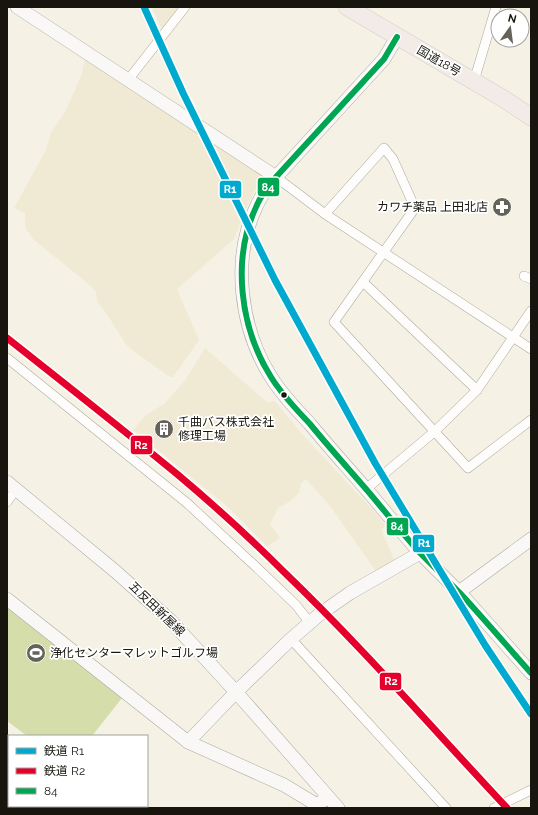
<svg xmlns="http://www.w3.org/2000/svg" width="538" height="815" font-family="Raleway,'Noto Sans JP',sans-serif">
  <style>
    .built { fill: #f0ead4 }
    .green { fill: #d5deab }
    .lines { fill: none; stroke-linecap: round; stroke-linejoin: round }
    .street-casing { stroke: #aca9a0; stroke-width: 10 }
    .secondary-casing { stroke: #aca9a0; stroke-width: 14 }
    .highway-casing { stroke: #d1d0ca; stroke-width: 18 }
    .street { stroke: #fefdfb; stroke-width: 9 }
    .secondary { stroke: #faf8f6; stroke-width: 13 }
    .highway { stroke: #f2ebe8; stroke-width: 17 }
    .bus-1-casing { stroke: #fff; stroke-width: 9 }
    .bus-1 { stroke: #00a651; stroke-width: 6 }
    .rail-1-casing { stroke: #fff; stroke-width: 10 }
    .rail-2-casing { stroke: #fff; stroke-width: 10 }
    .rail-1 { stroke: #00a9ce; stroke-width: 7 }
    .rail-2 { stroke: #e4002b; stroke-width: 7 }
    .bus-dot { fill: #17150d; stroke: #fff; stroke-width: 1.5 }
    .labels { text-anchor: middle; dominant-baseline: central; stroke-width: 3.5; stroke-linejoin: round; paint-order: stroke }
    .street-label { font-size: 12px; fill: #17150d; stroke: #fff }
    .poi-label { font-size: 12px; fill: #17150d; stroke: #fff; text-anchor: start }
    .line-badge { stroke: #fff; stroke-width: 1.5 }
    .badge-label { font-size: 11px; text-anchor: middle; font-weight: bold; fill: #fff }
  </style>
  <rect width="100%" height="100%" fill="#f5f2e5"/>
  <g class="built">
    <path d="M152 7H180L162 30Z"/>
    <path d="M85 56 263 176 252 196 245 211 234 239 177 289 199 340 173 377H170L132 350 125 343 108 316 97 301 96 292 91 286 34 240 26 229 25 224V213L14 208 46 150 51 132 65 112 82 74Z"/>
    <path d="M205 348 267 402 275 401 302 434 372 509 386 526 381 529 396 564 378 574 330 506 306 479 301 483 299 493 289 502 278 508 270 524 280 538 267 546 227 506 133 430 146 415 164 404 186 379Z"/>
  </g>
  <path class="green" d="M7 607 122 698 92 736H27L7 721Z"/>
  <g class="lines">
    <g class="street-casing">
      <g id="street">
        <path d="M128 80 185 7"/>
        <path d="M474 81 496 7"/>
        <path d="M276 177 325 214 531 349"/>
        <path d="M325 214 384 148 393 159 415 208 334 322 468 468 531 420"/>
        <path d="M524 276 531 279"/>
        <path d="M363 282 477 390"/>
        <path d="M7 358 187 503 253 564 296 605 310 623"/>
        <path d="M366 489 434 432 477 390 531 311"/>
        <path d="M7 502 16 489"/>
        <path d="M291 639 446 808"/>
        <path d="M494 808 531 790"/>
      </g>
    </g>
    <g class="secondary-casing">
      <g id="secondary">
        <path d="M17 7 276 177"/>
        <path d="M397 37 384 59 276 177C269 186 261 195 257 205 231 258 240 328 271 377 282 395 296 409 310 424 328 446 347 467 366 489 384 510 402 533 421 554 434 567 447 580 460 593 484 619 507 646 531 673"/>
        <path d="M7 482 115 571 170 620 236 692 338 808"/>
        <path d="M459 592 531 539"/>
        <path d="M7 599 188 742 284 785 317 805 328 797"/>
        <path d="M188 742 236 692 291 639 320 614 350 593 420 553"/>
      </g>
    </g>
    <g class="highway-casing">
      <path id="highway" d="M347 7 504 99 531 117"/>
    </g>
    <use href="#street" class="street"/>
    <use href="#secondary" class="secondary"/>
    <use href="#highway" class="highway"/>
    <g class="bus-1-casing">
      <path id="bus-1" d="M397 37 384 59 276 177C269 186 261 195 257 205 231 258 240 328 271 377 282 395 296 409 310 424 328 446 347 467 366 489 384 510 402 533 421 554 434 567 447 580 460 593 484 619 507 646 531 673"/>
    </g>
    <use href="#bus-1" class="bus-1"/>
    <g class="rail-1-casing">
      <path id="rail-1" d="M144 7 183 93 275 280 375 463 485 645 531 714"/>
    </g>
    <g class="rail-2-casing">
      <path id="rail-2" d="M7 338C64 383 121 428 177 474 214 505 250 538 284 572 362 647 433 729 507 808"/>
    </g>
    <use href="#rail-1" class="rail-1"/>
    <use href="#rail-2" class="rail-2"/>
  </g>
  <defs>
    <g id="pharmacy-disc" transform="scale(1)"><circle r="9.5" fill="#656259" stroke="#fff"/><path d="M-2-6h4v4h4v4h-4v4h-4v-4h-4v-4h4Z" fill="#fff"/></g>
    <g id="building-disc" transform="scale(1)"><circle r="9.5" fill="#656259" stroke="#fff"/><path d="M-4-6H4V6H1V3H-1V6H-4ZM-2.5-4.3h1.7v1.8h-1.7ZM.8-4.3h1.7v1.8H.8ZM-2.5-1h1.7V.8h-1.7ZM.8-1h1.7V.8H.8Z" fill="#fff"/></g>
    <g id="stadium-disc" transform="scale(1)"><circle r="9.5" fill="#656259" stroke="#fff"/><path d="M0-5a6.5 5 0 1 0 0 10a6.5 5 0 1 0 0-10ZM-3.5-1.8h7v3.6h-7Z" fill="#fff"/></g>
  </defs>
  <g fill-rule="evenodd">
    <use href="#pharmacy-disc" x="502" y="207"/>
    <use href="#building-disc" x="164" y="429"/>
    <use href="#stadium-disc" x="36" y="653"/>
  </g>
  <circle class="bus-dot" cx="284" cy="395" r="3.5"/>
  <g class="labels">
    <g class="street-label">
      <text transform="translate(439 61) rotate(30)">国道18号</text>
      <text transform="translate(157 609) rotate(44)">五反田新屋線</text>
    </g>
    <g class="poi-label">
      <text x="488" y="207" text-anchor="end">カワチ薬品 上田北店</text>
      <text x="178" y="422">千曲バス株式会社<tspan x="178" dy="14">修理工場</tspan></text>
      <text x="50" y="653">浄化センターマレットゴルフ場</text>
    </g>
  </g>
  <g class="line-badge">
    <rect x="257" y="177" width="23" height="20" rx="4" fill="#00a651"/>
    <rect x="219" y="180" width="23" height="19" rx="4" fill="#00a9ce"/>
    <rect x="130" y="435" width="23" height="20" rx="4" fill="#e4002b"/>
    <rect x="386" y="517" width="23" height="19" rx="4" fill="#00a651"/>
    <rect x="412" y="534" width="23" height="19" rx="4" fill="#00a9ce"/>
    <rect x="379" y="672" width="23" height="19" rx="4" fill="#e4002b"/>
  </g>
  <g class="badge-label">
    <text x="268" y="191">84</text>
    <text x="230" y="193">R1</text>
    <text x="141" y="449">R2</text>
    <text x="397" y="530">84</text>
    <text x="424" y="547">R1</text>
    <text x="391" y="685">R2</text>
  </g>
  <rect width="538" height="815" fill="none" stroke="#17150d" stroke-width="16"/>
  <rect x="8" y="735" width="140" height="72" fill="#ffffff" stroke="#a2a19e"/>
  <rect x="16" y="748" width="20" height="6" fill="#00a9ce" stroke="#a2a19e"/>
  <text x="44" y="755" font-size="12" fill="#17150d">鉄道 R1</text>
  <rect x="16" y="768" width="20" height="6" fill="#e4002b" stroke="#a2a19e"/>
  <text x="44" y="775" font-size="12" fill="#17150d">鉄道 R2</text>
  <rect x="16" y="788" width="20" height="6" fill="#00a651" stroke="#a2a19e"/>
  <text x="44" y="795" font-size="12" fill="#17150d">84</text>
  <g transform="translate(510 28) rotate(14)"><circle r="19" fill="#ffffff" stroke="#a2a19e"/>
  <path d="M0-3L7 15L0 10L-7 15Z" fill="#656259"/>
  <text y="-6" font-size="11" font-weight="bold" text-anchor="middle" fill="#17150d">N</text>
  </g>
</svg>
